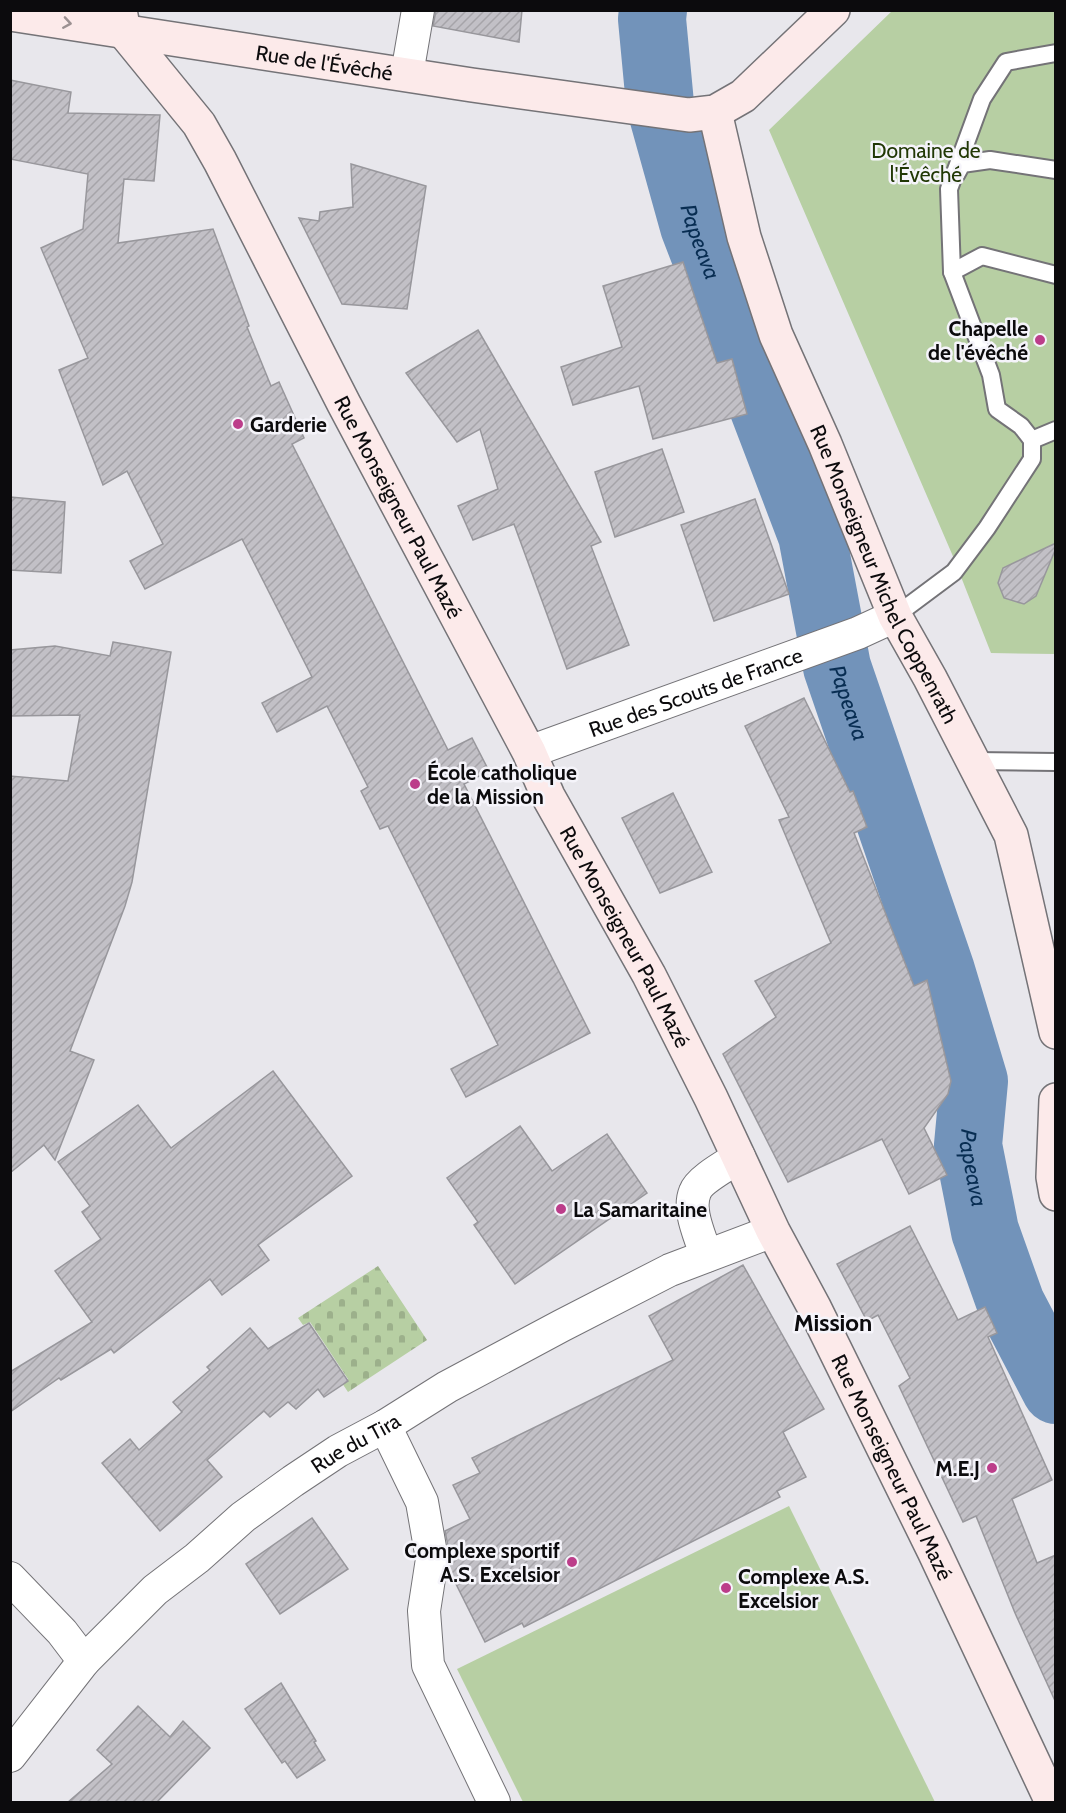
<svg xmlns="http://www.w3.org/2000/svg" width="1066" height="1813" font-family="Cabin,sans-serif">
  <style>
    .cemetery { fill: url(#cemetery-stones) }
    .green { fill: #b7cfa3 }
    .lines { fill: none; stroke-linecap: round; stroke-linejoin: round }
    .river { stroke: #7293ba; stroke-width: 68 }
    .building { fill: url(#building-hatch); stroke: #98979c; stroke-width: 1.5 }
    .lane-casing { stroke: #747377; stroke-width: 20 }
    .street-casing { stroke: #747377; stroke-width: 34 }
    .secondary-casing { stroke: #747377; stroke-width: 36 }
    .lane { stroke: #fff; stroke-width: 16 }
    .street { stroke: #fff; stroke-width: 32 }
    .secondary { stroke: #fceaea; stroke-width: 33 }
    .oneway { stroke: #9c9192 }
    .poi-dot { fill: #bc3d8a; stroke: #f5f4fa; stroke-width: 2 }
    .labels { text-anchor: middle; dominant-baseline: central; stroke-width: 5; stroke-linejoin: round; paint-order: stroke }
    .street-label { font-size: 21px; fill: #0c0b0d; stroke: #f5f4fa }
    .park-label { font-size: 21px; fill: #213805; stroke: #f5f4fa }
    .poi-label { font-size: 21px; font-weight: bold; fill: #0c0b0d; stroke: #f5f4fa; text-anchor: start }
    .water-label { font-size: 22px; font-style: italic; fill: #082d52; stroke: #f5f4fa }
    .quarter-label { font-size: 24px; font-weight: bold; fill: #0c0b0d; stroke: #f5f4fa }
  </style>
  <defs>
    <pattern id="cemetery-stones" width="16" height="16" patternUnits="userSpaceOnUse" patternTransform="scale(1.5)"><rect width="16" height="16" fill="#b7cfa3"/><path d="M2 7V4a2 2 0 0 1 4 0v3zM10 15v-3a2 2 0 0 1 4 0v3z" fill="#9cb08b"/></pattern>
    <pattern id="building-hatch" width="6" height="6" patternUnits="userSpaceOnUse" patternTransform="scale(1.5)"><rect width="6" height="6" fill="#c2c0c6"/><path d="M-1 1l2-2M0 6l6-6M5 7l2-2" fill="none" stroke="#a6a4a9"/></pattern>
  </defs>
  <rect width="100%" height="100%" fill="#e8e7ec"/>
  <path class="cemetery" d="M378 1266 427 1340 348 1392 342 1383 348 1379 310 1322 303 1325 298 1318Z"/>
  <g class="green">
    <path d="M892 11H1055V654L991 653 952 554 769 130Z"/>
    <path d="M789 1506 935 1802H523L457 1669Z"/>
  </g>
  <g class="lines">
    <path class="river" id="s1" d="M653 10 652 19 660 104 694 226 812 535 837 667 941 971 974 1081 968 1145 985 1231 1011 1304 1056 1390"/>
  </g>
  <g class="building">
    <path d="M436 10H522L519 42 433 26Z"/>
    <path d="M10 80 71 92 68 113 160 115 154 181 124 179 118 243 213 229 249 326 247 327 271 386 279 382 304 438 292 444 448 750 472 738 489 771 464 784 590 1033 466 1097 451 1069 498 1045 388 826 380 829 361 791 368 787 327 706 277 732 262 703 312 677 242 539 145 589 130 561 163 544 127 471 103 485 59 370 88 358 41 248 83 229 88 174 10 159Z"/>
    <path d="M351 164 426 186 407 309 342 304 299 218 319 221 320 212 353 207Z"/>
    <path d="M683 262 717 363 732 359 747 414 653 439 639 386 573 405 561 367 622 347 603 286Z"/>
    <path d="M478 330 601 542 591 546 629 645 567 669 514 524 473 540 458 506 498 489 480 429 457 442 406 373Z"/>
    <path d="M662 449 684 512 615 537 595 472Z"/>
    <path d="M10 497 65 502 61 573 10 570Z"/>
    <path d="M755 499 789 594 714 621 681 525Z"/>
    <path d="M1056 543V548L1036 596 1024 604 1004 598 998 583 1003 568Z"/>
    <path d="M113 642 171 652 132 882 125 906 70 1051 94 1060 55 1160 44 1145 10 1173V776L68 781 80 715 10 716V650L55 646 110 656Z"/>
    <path d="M804 698 850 792 853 791 867 827 854 833 914 986 927 980 951 1081 948 1094 924 1128 947 1175 909 1194 882 1139 788 1182 723 1054 776 1017 755 981 831 943 779 820 789 817 745 726Z"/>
    <path d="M673 793 712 872 660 893 622 818Z"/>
    <path d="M273 1071 352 1176 258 1245 269 1260 222 1295 210 1279 114 1353 111 1349 61 1380 59 1378 10 1412V1372L92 1322 55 1271 101 1239 82 1212 90 1206 58 1162 138 1105 171 1148Z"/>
    <path d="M520 1126 552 1171 607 1134 647 1193 515 1284 474 1225 478 1222 447 1178Z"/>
    <path d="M910 1226 958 1320 985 1307 997 1333 988 1337 1052 1480 1012 1499 1037 1563 1056 1555V1703L1015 1613 976 1516 963 1522 899 1386 910 1378 878 1315 867 1321 837 1264Z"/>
    <path d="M743 1265 824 1409 783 1432 806 1477 777 1491 780 1497 524 1627 522 1623 485 1642 449 1570 450 1556 445 1531 470 1519 453 1485 480 1473 472 1458 673 1360 649 1316Z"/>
    <path d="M309 1323 348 1381 324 1397 318 1389 296 1409 288 1402 270 1417 264 1411 207 1460 222 1477 160 1531 102 1463 130 1439 139 1450 182 1412 173 1402 210 1370 207 1367 250 1328 268 1349Z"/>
    <path d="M312 1518 348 1569 280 1614 246 1564Z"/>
    <path d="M281 1683 316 1741 314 1742 325 1760 297 1778 285 1761 282 1763 245 1709Z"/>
    <path d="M138 1706 170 1737 183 1721 210 1748 156 1803H67L112 1764 97 1750Z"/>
  </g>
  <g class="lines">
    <g class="lane-casing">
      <g id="lane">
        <path d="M956 175 962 164 990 160 1056 170"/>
        <path d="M952 272 982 256 1056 275"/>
        <path d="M1032 440 1056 430"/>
        <path d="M895 616 954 572 987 528 1032 459V440L1021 426 997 409 991 375 952 272 949 189 982 99 1006 62 1056 53"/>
        <path d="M972 761 1056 762"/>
      </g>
    </g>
    <g class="street-casing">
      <g id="street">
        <path d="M407 74 418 10"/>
        <path id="s2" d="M529 752 858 633 895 616"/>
        <path d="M706 1256C701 1237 687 1211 695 1192 699 1180 727 1165 739 1157"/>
        <path d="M385 1426 422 1502 432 1559 424 1611 428 1665 494 1802"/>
        <path d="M10 1578 62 1632 84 1661"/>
        <path id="s3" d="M10 1756 84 1661 155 1590 197 1558 243 1517 293 1481 338 1451 385 1426 447 1387 561 1326 670 1270 773 1231"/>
      </g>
    </g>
    <g class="secondary-casing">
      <g id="secondary">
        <path id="s4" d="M120 10 124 32 199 124 220 161 344 404 529 752 548 796 649 975 711 1098 773 1231 814 1307 934 1551 1052 1802"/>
        <path id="s5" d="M10 14 472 85 689 115 715 112 743 96 833 10"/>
        <path id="s6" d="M715 112 744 237 776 335 825 444 895 616 930 678 1011 835 1056 1032"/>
        <path d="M1056 1100 1053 1177 1056 1194"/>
      </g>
    </g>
    <use href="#lane" class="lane"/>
    <use href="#street" class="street"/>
    <use href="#secondary" class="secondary"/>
  </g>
  <defs><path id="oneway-chevron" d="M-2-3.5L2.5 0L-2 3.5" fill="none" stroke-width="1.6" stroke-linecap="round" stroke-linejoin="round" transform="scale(1.5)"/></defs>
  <use class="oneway" href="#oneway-chevron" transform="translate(67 23) rotate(9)"/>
  <g class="poi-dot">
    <circle cx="1040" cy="340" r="6"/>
    <circle cx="238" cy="424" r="6"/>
    <circle cx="415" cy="784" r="6"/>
    <circle cx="561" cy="1209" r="6"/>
    <circle cx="992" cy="1468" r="6"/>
    <circle cx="572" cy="1562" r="6"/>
    <circle cx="726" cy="1588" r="6"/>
  </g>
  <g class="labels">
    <g class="street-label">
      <text stroke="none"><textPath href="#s5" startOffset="318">Rue de l'Évêché</textPath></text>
      <text stroke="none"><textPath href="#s4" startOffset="573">Rue Monseigneur Paul Mazé</textPath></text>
      <text stroke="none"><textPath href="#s6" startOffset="494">Rue Monseigneur Michel Coppenrath</textPath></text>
      <text stroke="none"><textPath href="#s2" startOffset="177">Rue des Scouts de France</textPath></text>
      <text stroke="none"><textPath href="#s4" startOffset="1059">Rue Monseigneur Paul Mazé</textPath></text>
      <text stroke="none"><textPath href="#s3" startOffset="470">Rue du Tira</textPath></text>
      <text stroke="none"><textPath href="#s4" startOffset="1653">Rue Monseigneur Paul Mazé</textPath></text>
    </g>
    <g class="park-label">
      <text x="926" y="150">Domaine de<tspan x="926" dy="24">l'Évêché</tspan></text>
    </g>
    <g class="poi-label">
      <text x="1028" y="328" text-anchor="end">Chapelle<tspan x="1028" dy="24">de l'évêché</tspan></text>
      <text x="250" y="424">Garderie</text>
      <text x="427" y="772">École catholique<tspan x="427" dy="24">de la Mission</tspan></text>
      <text x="573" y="1209">La Samaritaine</text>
      <text x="980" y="1468" text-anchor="end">M.E.J</text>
      <text x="560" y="1550" text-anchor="end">Complexe sportif<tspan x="560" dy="24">A.S. Excelsior</tspan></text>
      <text x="738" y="1576">Complexe A.S.<tspan x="738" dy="24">Excelsior</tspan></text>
    </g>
    <g class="water-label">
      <text stroke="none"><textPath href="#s1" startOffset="238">Papeava</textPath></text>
      <text stroke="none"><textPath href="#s1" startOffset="724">Papeava</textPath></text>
      <text stroke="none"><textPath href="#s1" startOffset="1210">Papeava</textPath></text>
    </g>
    <g class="quarter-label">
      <text x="833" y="1322">Mission</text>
    </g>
  </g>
  <rect width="1066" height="1813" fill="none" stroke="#0c0b0d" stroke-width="24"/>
</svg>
